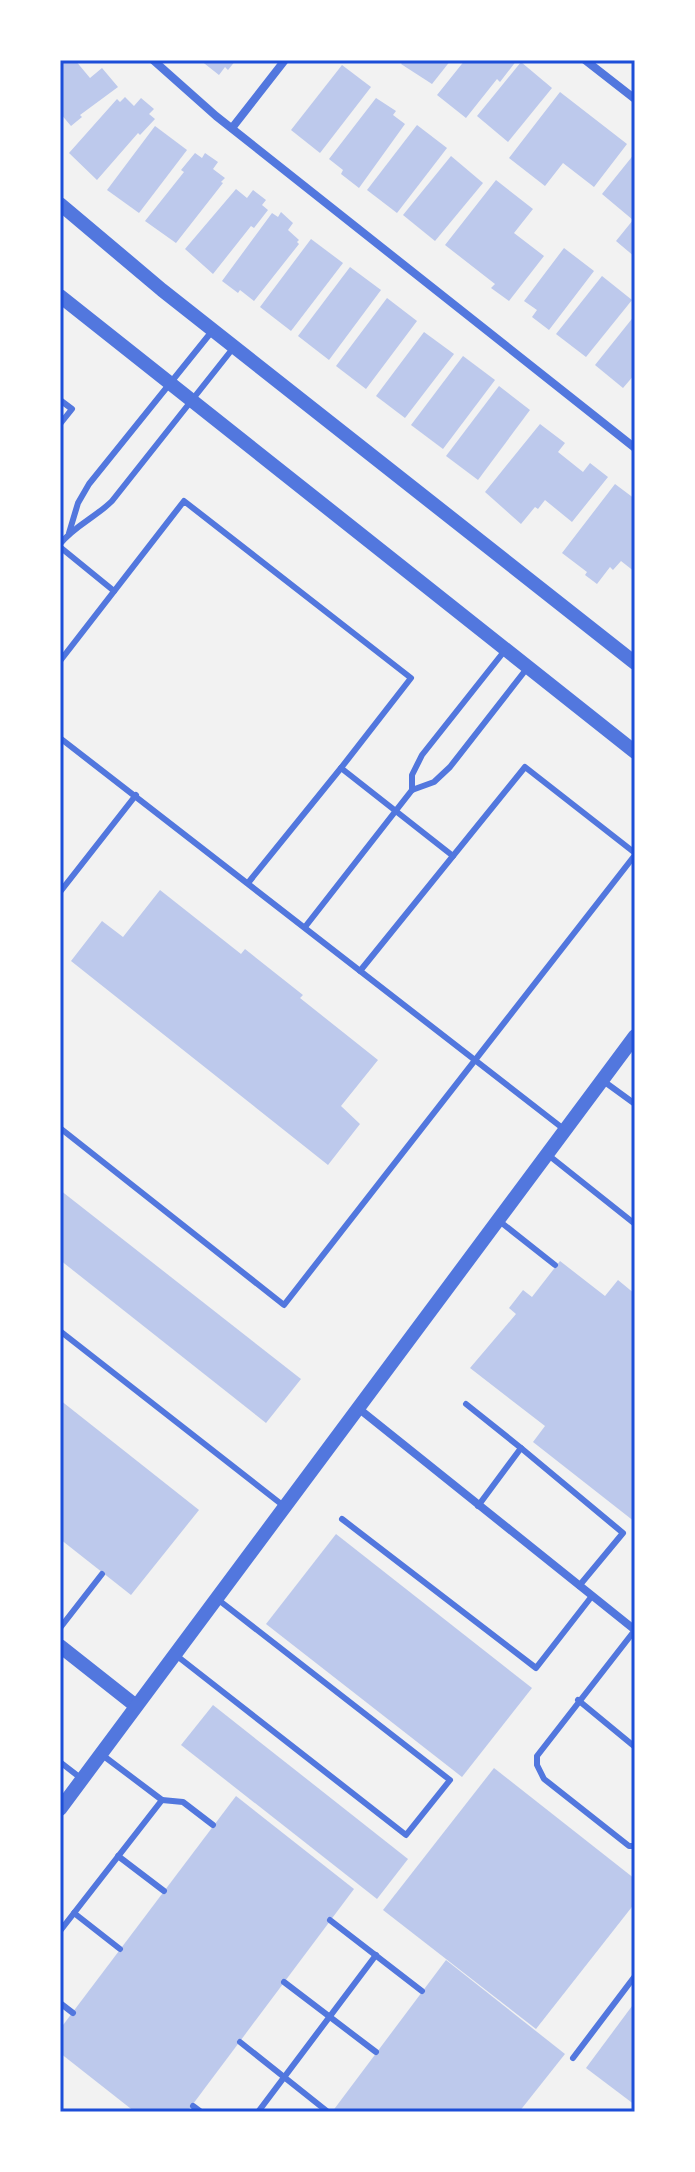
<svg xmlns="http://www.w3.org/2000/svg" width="695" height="2172" font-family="'Playfair Display',serif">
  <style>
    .building { fill: #bdc9ec }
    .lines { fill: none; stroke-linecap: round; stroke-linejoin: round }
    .service { stroke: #5277de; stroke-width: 6 }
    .minor { stroke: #5277de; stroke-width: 8 }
    .tertiary { stroke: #5277de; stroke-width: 14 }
    .neatline { fill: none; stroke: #1d4ed8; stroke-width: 3 }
  </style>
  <rect width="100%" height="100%" fill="#f2f2f2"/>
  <g class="building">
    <path d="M60 60H75L90 78 102 68 118 87 80 115 82 117 71 126 60 113Z"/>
    <path d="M200 60H236L228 70 225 67 219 75Z"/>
    <path d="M404 60H451L432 84 401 64Z"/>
    <path d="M465 60H517L500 82 497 79 466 118 437 95Z"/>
    <path d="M521 62 552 88 508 142 477 116Z"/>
    <path d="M342 65 371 87 320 153 291 130Z"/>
    <path d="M560 92 627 144 594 187 563 163 545 186 509 158Z"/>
    <path d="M125 97 134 106 141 98 154 109 149 114 155 119 140 135 138 133 97 180 69 153 117 99 120 102Z"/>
    <path d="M376 98 396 111 393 115 405 124 359 188 341 174 343 170 329 159Z"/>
    <path d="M417 125 447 148 397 213 367 190Z"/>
    <path d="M155 126 187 150 139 213 107 190Z"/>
    <path d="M195 153 202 158 205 153 218 162 213 169 225 178 221 182 223 183 176 243 145 221 184 172 181 170Z"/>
    <path d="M635 153V257L616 241 633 220 602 194Z"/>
    <path d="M451 156 483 183 435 241 403 215Z"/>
    <path d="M496 180 533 209 514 233 544 256 509 301 491 288 495 284 445 245Z"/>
    <path d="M236 189 247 198 253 190 266 200 262 205 268 210 254 228 251 226 213 274 185 249Z"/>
    <path d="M281 212 293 223 288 230 299 240 297 242 299 244 254 301 240 290 238 293 222 281 272 213 278 217Z"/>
    <path d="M311 239 343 263 291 331 260 307Z"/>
    <path d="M564 248 594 271 549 330 532 317 537 310 524 301Z"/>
    <path d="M350 267 381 290 329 360 298 336Z"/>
    <path d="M602 276 632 300 586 357 556 334Z"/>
    <path d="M387 298 417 321 366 389 336 366Z"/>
    <path d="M635 315V374L623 388 595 365Z"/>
    <path d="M424 332 454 354 405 418 376 396Z"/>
    <path d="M463 356 495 380 443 449 411 425Z"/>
    <path d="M499 386 530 410 478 480 446 456Z"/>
    <path d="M540 424 565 443 558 452 583 472 590 463 608 477 572 522 545 500 538 509 535 507 521 524 485 492Z"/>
    <path d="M615 484 635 499V572L621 561 613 570 610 567 597 584 585 575 587 572 562 553Z"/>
    <path d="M160 890 241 954 245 949 303 995 300 998 378 1060 341 1106 360 1124 328 1165 71 961 102 921 123 937Z"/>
    <path d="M60 1190 301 1379 266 1423 60 1260Z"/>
    <path d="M560 1261 605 1296 618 1280 635 1294V1522L533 1442 545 1426 470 1368 516 1314 509 1308 523 1290 532 1297Z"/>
    <path d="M60 1400 199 1510 131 1595 60 1539Z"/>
    <path d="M336 1534 532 1688 462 1777 266 1624Z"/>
    <path d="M213 1705 408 1859 377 1899 181 1745Z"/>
    <path d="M494 1768 635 1879V1903L536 2029 383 1910Z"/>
    <path d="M236 1796 354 1889 187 2112H135L60 2053V2029Z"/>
    <path d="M446 1960 565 2054 519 2112H332Z"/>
    <path d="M635 2002V2105L586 2068Z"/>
  </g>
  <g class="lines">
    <g class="service">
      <path d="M60 400 72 409 60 424"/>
      <path d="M69 533 78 503 89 484 213 330"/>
      <path d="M60 544C74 526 96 517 112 501L234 347"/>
      <path d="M60 547 114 591"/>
      <path d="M60 661 184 501 411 678 341 768 453 856"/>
      <path d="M60 738 565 1130"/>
      <path d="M412 790V775L422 755 506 649"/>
      <path d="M248 883 341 768"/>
      <path d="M60 892 136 795"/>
      <path d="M305 927 412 790 434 782 450 767 528 667"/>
      <path d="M360 971 525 767 635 853"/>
      <path d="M602 1080 635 1104"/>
      <path d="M60 1128 284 1305 635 855"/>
      <path d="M547 1154 635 1224"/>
      <path d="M498 1220 555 1265"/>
      <path d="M60 1331 285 1507"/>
      <path d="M466 1404 521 1448 478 1506"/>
      <path d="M521 1448 623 1533 579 1586"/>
      <path d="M342 1519 536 1668 592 1596"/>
      <path d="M60 1628 102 1574"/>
      <path d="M635 1630 537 1756V1765L544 1779 629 1846H635"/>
      <path d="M177 1656 406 1835 450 1780 216 1598"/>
      <path d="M578 1700 635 1747"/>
      <path d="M60 1762 82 1779"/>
      <path d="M162 1800 183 1802 213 1825"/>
      <path d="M118 1856 164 1891"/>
      <path d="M74 1913 120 1949"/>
      <path d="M330 1920 422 1991"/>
      <path d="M60 1931 162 1800 101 1754"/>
      <path d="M284 1982 376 2052"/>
      <path d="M60 2003 73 2013"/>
      <path d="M240 2042 328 2112"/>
      <path d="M573 2058 635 1976"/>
      <path d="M193 2106 201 2112"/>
      <path d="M258 2112 376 1955"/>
    </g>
    <g class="minor">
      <path d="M153 60 216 116 635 448"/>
      <path d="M585 60 635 99"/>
      <path d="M232 128 285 60"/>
      <path d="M358 1408 635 1630"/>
    </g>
    <g class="tertiary">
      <path d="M60 204 162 290 635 663"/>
      <path d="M60 296 635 752"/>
      <path d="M60 1646 136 1706"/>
      <path d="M60 1809 635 1036"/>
    </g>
  </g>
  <rect width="695" height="2172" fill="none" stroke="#ffffff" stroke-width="124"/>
  <rect x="62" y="62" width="571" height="2048" class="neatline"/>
</svg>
